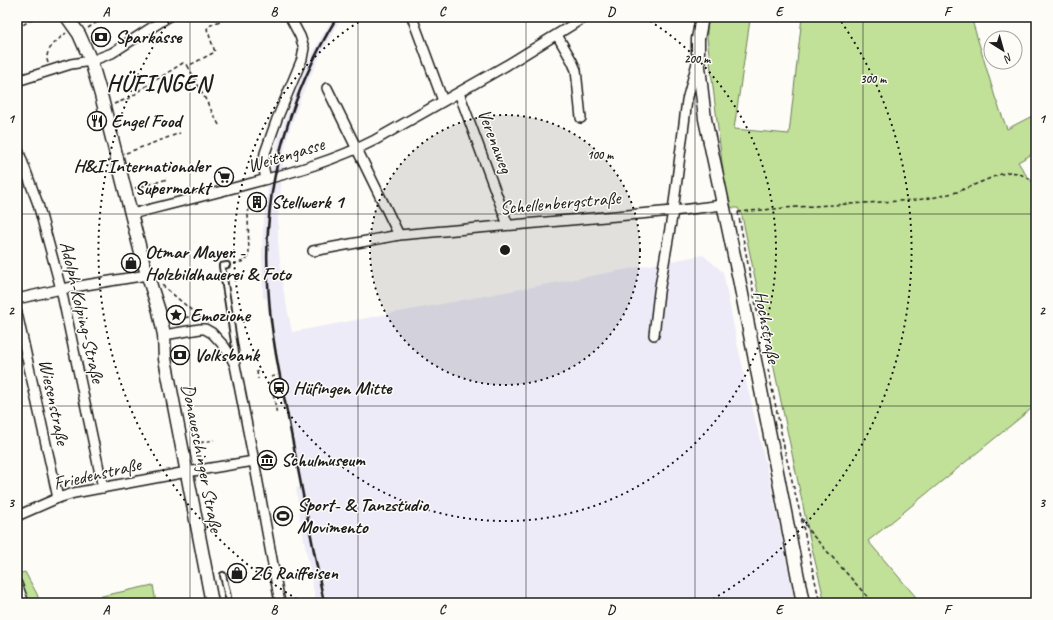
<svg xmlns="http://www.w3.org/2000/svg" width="1053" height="620" font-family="Caveat,sans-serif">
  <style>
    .built { fill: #edebf7 }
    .green { fill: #c1e098; stroke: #6e7e5a }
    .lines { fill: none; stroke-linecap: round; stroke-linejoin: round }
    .lane-casing { stroke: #1c1c1c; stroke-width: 8 }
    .street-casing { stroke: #1c1c1c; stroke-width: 12 }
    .secondary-casing { stroke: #1c1c1c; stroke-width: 15 }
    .path { stroke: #1c1c1c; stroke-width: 1.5; stroke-dasharray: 4 3; stroke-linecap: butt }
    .lane { stroke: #fdfcf7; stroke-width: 4.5 }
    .street { stroke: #fdfcf7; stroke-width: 9 }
    .secondary { stroke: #fdfcf7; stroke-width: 12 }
    .rail { stroke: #1c1c1c; stroke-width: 2.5 }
    .grid { fill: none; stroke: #1c1c1c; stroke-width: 1; stroke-opacity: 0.55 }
    .ring { fill: none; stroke: #1c1c1c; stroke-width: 2; stroke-dasharray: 2 4 }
    .labels { text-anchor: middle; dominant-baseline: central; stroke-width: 3; stroke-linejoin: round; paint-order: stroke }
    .poi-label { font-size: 19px; font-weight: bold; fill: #1c1c1c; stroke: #fdfcf7; text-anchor: start }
    .street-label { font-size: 19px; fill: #1c1c1c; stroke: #fdfcf7 }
    .district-label { font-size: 23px; font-weight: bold; letter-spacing: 1px; fill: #1c1c1c; stroke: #fdfcf7 }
    .centre { fill: #1c1c1c; stroke: #fdfcf7; stroke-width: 2 }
    .ring-label { font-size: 12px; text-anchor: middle; font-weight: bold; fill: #1c1c1c; stroke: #fdfcf7; stroke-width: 3; stroke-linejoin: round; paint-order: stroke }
    .neatline { fill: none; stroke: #1c1c1c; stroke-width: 1.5 }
    .grid-label { font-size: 13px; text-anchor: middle; font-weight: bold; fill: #1c1c1c }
  </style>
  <rect width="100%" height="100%" fill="#fdfcf7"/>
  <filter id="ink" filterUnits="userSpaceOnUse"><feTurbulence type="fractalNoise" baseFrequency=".025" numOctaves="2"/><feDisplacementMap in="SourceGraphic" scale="8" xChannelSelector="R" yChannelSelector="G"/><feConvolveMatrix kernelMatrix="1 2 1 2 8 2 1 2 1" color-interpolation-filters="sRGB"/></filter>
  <g filter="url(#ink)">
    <path class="built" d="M333 17H342L320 56 302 95 287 138 284 155 278 218V240L282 283 292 332 703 255 723 272 737 343 771 486 795 603H316L300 518 296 488 300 487 275 358 266 298H263L262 252 263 229 266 203 271 169 279 137 287 115 303 74 312 54Z"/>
    <g class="green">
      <path d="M707 17H726L750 20 734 129 789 134 802 17H971L995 97 1007 129 1036 114V152L1018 162 1028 178 1036 184V405L868 541 921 603H825L811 544 742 216 738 208H733L728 204 724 179 707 37Z"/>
      <path d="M25 572 37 594 40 603H17V574Z"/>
      <path d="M153 585 156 603H70Z"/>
    </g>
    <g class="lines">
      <g class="lane-casing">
        <g id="lane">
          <path d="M227 265 222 266 236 354 231 357"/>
          <path d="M223 575 228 597"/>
        </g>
      </g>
      <g class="street-casing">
        <g id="street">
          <path d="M412 17 443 101"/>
          <path d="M557 35 572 61 576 70 581 118"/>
          <path d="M17 81 71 64 91 61 112 53 168 17"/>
          <path d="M327 88 399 235"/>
          <path d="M459 93 508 225"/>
          <path d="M17 147 38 204 61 289 103 488"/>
          <path d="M266 179 263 165 265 153 277 119 302 59 304 48 300 36 290 17"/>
          <path d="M131 214C171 204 212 194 252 183 294 172 336 160 375 140L507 65 585 17"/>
          <path d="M313 251 399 235 673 211 723 205"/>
          <path d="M17 299 61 289 147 275"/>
          <path d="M17 313 58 498"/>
          <path d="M164 335 200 329H205L212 333 224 346 231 357 235 365 254 461 280 603"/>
          <path d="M654 335 659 292 673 211 687 100 697 63"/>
          <path d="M17 516 58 498 74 493 187 472 254 461"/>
          <path d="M17 584 24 603"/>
        </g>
      </g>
      <g class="secondary-casing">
        <g id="secondary">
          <path d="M67 17 79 34 91 61 101 95 143 261 159 311 164 335 165 359 212 603"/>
          <path d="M702 17 698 39V58L705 119 739 279 803 603"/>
        </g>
      </g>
      <g class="path">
        <path d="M40 17 45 20"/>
        <path d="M17 28 21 26 36 17"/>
        <path d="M88 28 105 17"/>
        <path d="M48 63C43 50 57 41 66 33"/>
        <path d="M114 104 132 97 140 90 183 63 188 66"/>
        <path d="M219 125 189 68 188 66 215 52 207 29 209 26 228 17"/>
        <path d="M126 153 180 133"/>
        <path d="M135 188 168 179"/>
        <path d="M738 212 758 316"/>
        <path d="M738 212 797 207 916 200 936 197 957 192 998 175 1009 172 1018 173 1028 178 1036 184"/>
        <path d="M233 264 245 261 249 256 248 215 251 193"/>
        <path d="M162 285 203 320"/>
        <path d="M171 319 199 316"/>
        <path d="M768 369 786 456 801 517 820 603"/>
        <path d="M257 371 258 379"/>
        <path d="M271 377 278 375"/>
        <path d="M271 381 277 415"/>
        <path d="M193 444 214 440"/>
        <path d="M802 518 809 531 873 603"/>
      </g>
      <use href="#lane" class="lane"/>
      <use href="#street" class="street"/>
      <use href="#secondary" class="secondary"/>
      <path class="rail" d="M324 603C313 546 302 490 291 433 283 389 272 344 269 298 260 198 285 103 337 17"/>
    </g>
  </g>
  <path class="grid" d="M190 17V603M358 17V603M526 17V603M695 17V603M863 17V603M17 214H1036M17 406H1036"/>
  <circle cx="505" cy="250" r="135" fill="#1c1c1c" fill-opacity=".12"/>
  <g class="ring">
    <circle cx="505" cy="250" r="135"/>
    <path d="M645 18A271 271 0 1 1 365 18"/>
    <path d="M302 602A406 406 0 0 1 172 17M838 17A406 406 0 0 1 708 602"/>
  </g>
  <defs>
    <g id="bank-ring" transform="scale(1)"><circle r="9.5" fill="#fdfcf7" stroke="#1c1c1c" stroke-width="1.5"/><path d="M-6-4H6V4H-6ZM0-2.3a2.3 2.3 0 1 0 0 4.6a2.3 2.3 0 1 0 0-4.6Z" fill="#1c1c1c"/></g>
    <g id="restaurant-ring" transform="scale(1)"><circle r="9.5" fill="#fdfcf7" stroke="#1c1c1c" stroke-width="1.5"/><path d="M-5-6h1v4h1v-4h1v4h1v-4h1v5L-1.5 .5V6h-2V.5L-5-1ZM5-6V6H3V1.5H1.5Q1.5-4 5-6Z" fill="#1c1c1c"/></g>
    <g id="supermarket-ring" transform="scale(1)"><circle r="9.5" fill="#fdfcf7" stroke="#1c1c1c" stroke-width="1.5"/><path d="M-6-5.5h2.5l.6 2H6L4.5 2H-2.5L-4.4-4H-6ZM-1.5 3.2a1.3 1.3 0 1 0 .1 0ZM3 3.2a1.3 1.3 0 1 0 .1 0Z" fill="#1c1c1c"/></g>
    <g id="building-ring" transform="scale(1)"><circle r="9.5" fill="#fdfcf7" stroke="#1c1c1c" stroke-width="1.5"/><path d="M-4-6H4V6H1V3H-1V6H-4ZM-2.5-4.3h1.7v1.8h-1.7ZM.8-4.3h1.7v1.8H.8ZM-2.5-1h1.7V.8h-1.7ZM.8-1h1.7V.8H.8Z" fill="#1c1c1c"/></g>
    <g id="shop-ring" transform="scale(1)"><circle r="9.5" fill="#fdfcf7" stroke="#1c1c1c" stroke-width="1.5"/><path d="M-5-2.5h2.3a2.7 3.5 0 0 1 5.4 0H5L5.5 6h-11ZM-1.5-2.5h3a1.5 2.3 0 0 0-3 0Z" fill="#1c1c1c"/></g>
    <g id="sight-ring" transform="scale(1)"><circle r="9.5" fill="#fdfcf7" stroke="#1c1c1c" stroke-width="1.5"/><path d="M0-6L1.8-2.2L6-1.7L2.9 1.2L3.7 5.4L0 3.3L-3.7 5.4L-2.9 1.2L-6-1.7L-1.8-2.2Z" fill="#1c1c1c"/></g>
    <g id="station-ring" transform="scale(1)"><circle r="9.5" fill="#fdfcf7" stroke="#1c1c1c" stroke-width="1.5"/><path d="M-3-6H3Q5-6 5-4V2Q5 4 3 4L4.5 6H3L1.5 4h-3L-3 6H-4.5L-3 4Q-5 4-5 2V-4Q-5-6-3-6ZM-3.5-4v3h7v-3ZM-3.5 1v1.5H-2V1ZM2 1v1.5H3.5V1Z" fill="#1c1c1c"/></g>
    <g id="museum-ring" transform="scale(1)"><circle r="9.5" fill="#fdfcf7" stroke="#1c1c1c" stroke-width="1.5"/><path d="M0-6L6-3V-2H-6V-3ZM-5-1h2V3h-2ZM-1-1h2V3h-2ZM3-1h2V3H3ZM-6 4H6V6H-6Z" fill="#1c1c1c"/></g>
    <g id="stadium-ring" transform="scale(1)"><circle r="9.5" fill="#fdfcf7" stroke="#1c1c1c" stroke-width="1.5"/><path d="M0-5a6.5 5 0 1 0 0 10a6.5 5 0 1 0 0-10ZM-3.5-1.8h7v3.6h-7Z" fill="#1c1c1c"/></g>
  </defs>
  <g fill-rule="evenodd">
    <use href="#bank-ring" x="101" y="37"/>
    <use href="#restaurant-ring" x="97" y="121"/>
    <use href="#supermarket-ring" x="224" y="177"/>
    <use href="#building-ring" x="257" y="202"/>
    <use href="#shop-ring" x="131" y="263"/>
    <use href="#sight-ring" x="176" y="315"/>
    <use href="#bank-ring" x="180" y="355"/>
    <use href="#station-ring" x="279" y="388"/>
    <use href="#museum-ring" x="267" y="460"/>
    <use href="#stadium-ring" x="283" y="516"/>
    <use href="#shop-ring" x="237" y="573"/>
  </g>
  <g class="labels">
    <g class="poi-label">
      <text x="115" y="37">Sparkasse</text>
      <text x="111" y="121">Engel Food</text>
      <text x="210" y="166" text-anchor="end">H&amp;I Internationaler<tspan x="210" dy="22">Supermarkt</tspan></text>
      <text x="271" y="202">Stellwerk 1</text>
      <text x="145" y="252">Otmar Mayer -<tspan x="145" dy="22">Holzbildhauerei &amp; Foto</tspan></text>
      <text x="190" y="315">Emozione</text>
      <text x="194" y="355">Volksbank</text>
      <text x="293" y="388">Hüfingen Mitte</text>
      <text x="281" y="460">Schulmuseum</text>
      <text x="297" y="505">Sport- &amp; Tanzstudio<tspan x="297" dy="22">Movimento</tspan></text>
      <text x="251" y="573">ZG Raiffeisen</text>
    </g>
    <g class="street-label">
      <text transform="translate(495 141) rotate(69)">Verenaweg</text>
      <text transform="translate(286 155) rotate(-17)">Weitengasse</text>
      <text transform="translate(560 203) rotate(-5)">Schellenbergstraße</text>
      <text transform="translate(82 312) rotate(77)">Adolph-Kolping-Straße</text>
      <text transform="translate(767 327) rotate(79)">Hochstraße</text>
      <text transform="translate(54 402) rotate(78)">Wiesenstraße</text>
      <text transform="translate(202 458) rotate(79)">Donaueschinger Straße</text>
      <text transform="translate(97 474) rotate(-13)">Friedenstraße</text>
    </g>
    <g class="district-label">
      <text x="159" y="83">HÜFINGEN</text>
    </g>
  </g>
  <circle cx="505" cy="250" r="6" class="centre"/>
  <g class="ring-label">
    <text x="697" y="63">200 m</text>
    <text x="873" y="83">300 m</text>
    <text x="600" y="159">100 m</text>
  </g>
  <rect width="1053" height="620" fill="none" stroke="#fdfcf7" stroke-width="44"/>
  <g transform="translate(1003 50) rotate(143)"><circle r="19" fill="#fdfcf7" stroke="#a3a29f"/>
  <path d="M0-3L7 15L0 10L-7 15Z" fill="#1c1c1c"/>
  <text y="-6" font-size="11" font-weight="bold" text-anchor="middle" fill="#1c1c1c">N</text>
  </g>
  <rect x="22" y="22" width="1009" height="576" class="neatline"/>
  <g class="grid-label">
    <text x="106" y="16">A</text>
    <text x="274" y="16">B</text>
    <text x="442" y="16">C</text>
    <text x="611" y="16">D</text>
    <text x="779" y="16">E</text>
    <text x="947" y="16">F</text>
    <text x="11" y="123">1</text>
    <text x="1042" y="123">1</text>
    <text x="11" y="315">2</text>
    <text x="1042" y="315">2</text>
    <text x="11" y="507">3</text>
    <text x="1042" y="507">3</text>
    <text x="106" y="614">A</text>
    <text x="274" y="614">B</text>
    <text x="442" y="614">C</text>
    <text x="611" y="614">D</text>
    <text x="779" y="614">E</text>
    <text x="947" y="614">F</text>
  </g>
</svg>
